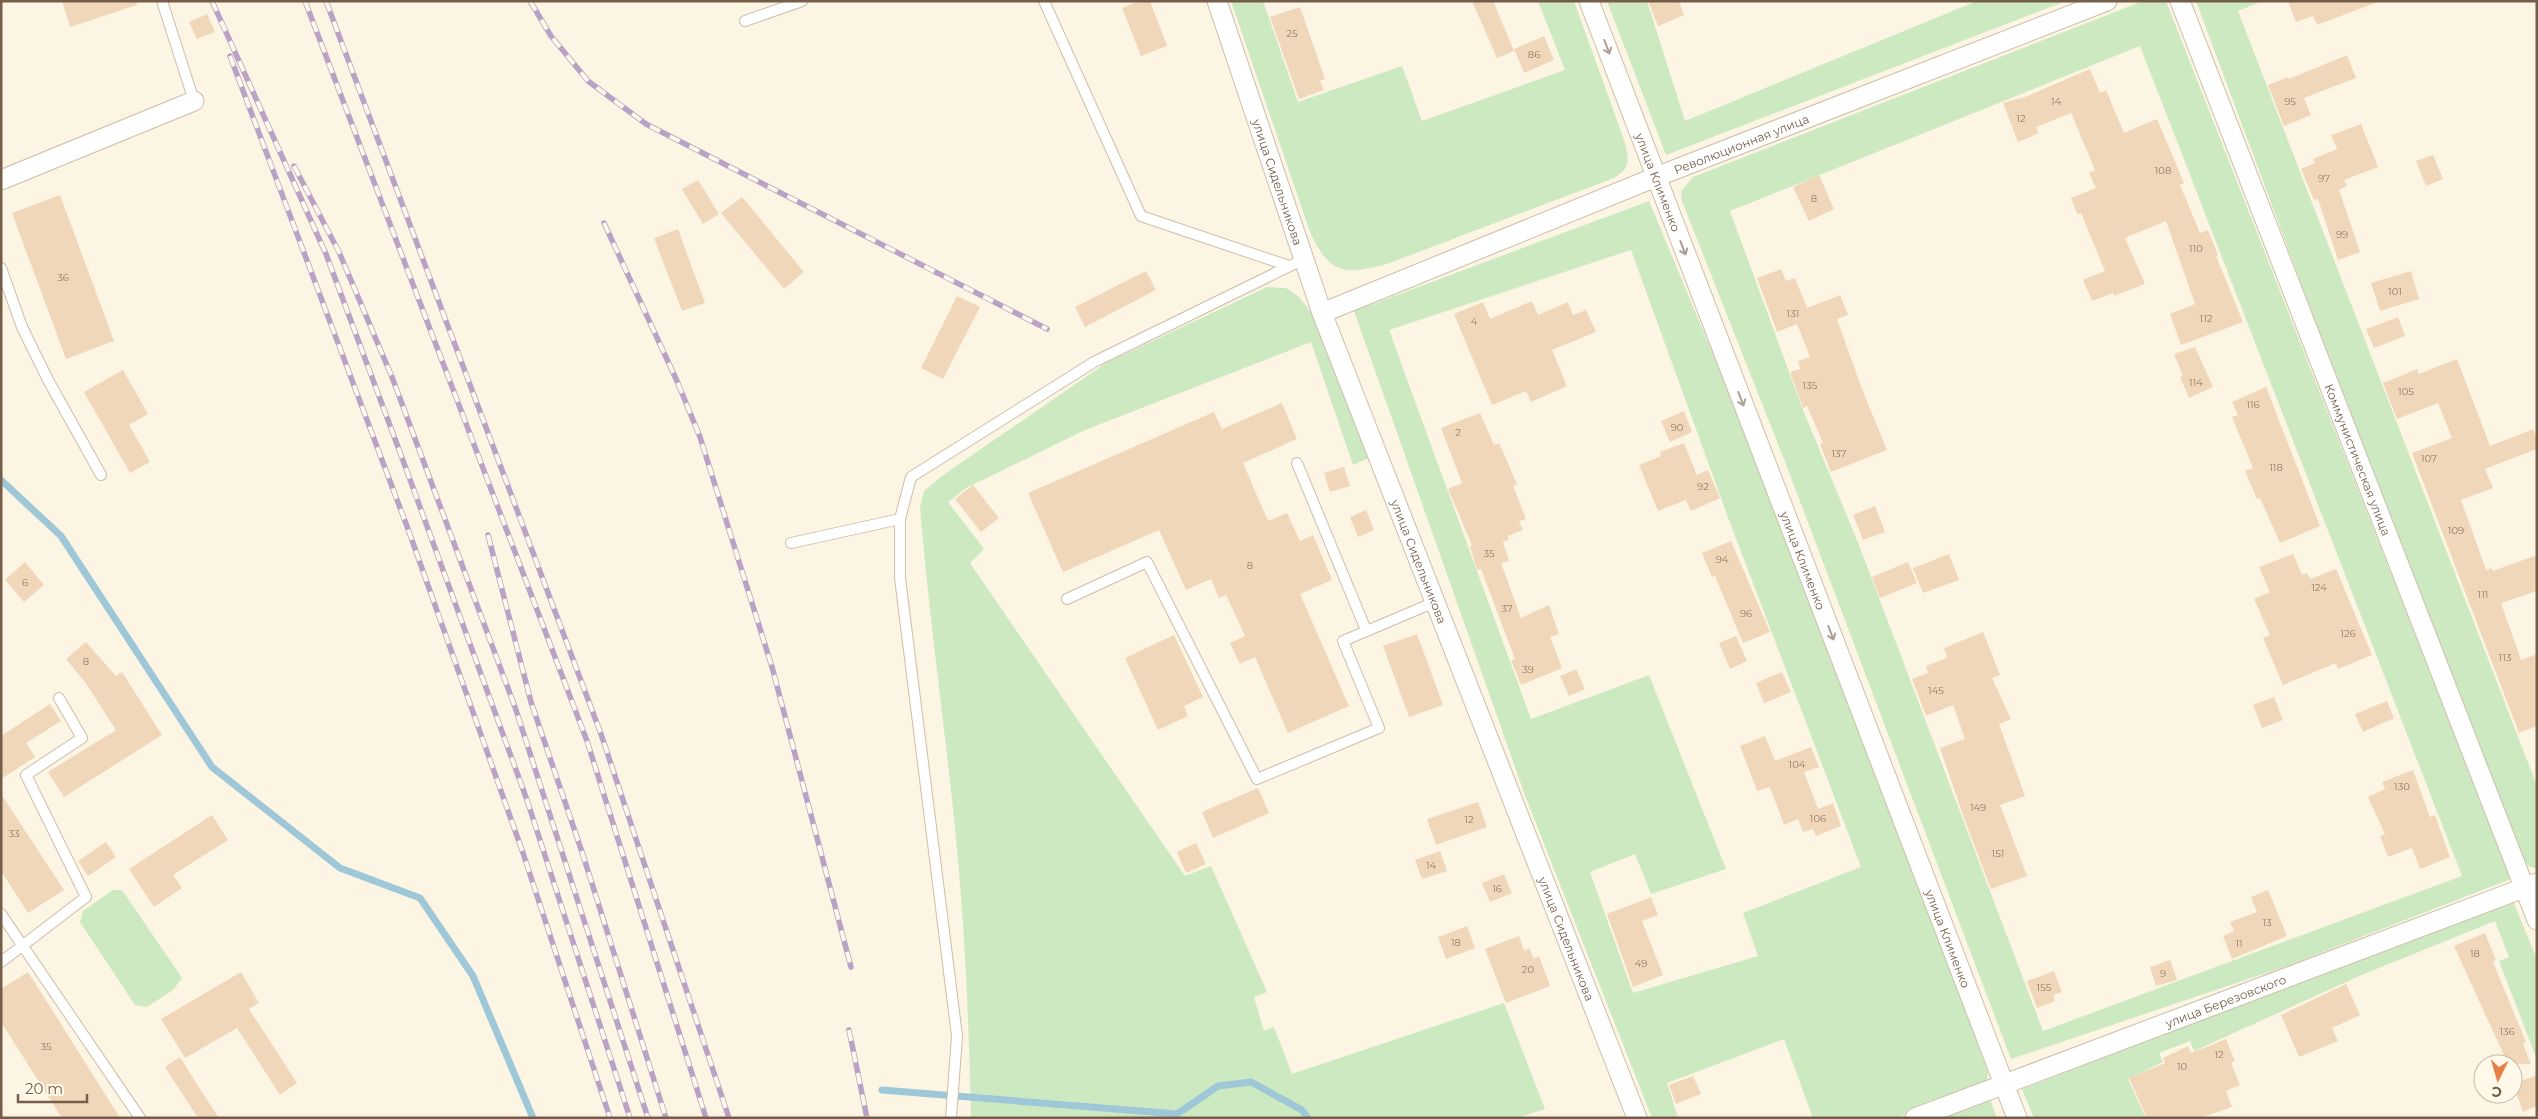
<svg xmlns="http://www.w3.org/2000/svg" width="2538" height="1119" font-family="Montserrat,sans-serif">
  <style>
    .green { fill: #cce9c1; fill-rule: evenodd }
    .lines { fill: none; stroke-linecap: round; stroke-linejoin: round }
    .stream { stroke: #9ec7d7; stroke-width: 7 }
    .building { fill: #f1d7ba }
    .service-casing { stroke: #cdbea9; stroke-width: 12 }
    .minor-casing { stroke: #cdbea9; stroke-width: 21 }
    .service { stroke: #fff; stroke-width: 10 }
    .minor { stroke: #fff; stroke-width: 19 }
    .rail-casing { stroke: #b9a2c5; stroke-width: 5.5 }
    .rail { stroke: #fff9e9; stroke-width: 4; stroke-dasharray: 11; stroke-linecap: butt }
    .oneway { stroke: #ac9e92 }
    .labels { text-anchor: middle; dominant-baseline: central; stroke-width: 4; stroke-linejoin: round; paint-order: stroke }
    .number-label { font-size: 10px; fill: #937c65 }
    .street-label { font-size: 12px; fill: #745e49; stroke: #fff9e9 }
  </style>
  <rect width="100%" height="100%" fill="#fcf5e3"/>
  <g class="green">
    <path d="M1231 1H1263L1298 102 1402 66 1422 121 1565 70 1538 1H1574L1624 140C1629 159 1632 167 1614 178L1387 264C1344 275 1330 275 1310 232Z"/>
    <path d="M1607 1H1647L1685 121 1977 1H2066L1666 155Z"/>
    <path d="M2143 1H2166L2511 879 2284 967 2011 1059 1787 467 1682 201 1681 191 1693 177ZM2140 46 2462 876 2043 1031 1859 545 1803 410 1730 211Z"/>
    <path d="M2196 1H2263L2238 11 2537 786V869L2528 866 2522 855 2311 310Z"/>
    <path d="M1649 201 1778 510 1988 1072 1987 1081 1980 1086 1896 1118H1813L1784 1039 1667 1083 1678 1118H1652L1526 798 1354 311ZM1631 250 1729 520 1861 867 1743 913 1758 956 1633 993 1590 872 1635 854 1651 894 1726 869 1649 675 1531 719 1389 330Z"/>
    <path d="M1267 287 1286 288 1299 297 1316 319 1369 458 1353 465 1311 342 1085 430 966 488 948 502 984 549 970 563 1185 876 1211 866 1267 992 1254 997 1264 1031 1274 1027 1292 1074 1504 1003 1545 1109 1518 1118H971C969 1025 965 930 956 838 945 727 929 617 920 507L924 491 946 473 1106 363Z"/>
    <path d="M113 890H122L182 978 173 990 147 1007 135 1005 80 922 83 911Z"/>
    <path d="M2513 901 2537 959V1060L2499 961 2509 957 2495 921 2364 974 2194 1051 2190 1041 2159 1053 2163 1062 2128 1079 2146 1118H2034L2022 1089Z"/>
    <path d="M1990 1099 1997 1118H1941Z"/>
  </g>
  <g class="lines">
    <g class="stream">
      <path d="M1 480 61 536 212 767 340 868 420 898 473 976 533 1118"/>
      <path d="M882 1090 1177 1114 1218 1086 1251 1082 1302 1110 1308 1118"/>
    </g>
  </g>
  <g class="building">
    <path d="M62 1H136L137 5 70 27Z"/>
    <path d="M1139 1H1150L1167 46 1141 56 1122 8Z"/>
    <path d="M1472 1H1493L1514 51 1497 58Z"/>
    <path d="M1648 1H1679L1684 15 1658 26Z"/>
    <path d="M2288 1H2374L2375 3 2317 25 2313 16 2296 22Z"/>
    <path d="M1300 7 1325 79 1320 81 1324 90 1299 99 1270 17Z"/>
    <path d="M207 14 215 32 197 39 189 22Z"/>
    <path d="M1544 36 1554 60 1524 73 1514 49Z"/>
    <path d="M2347 55 2356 78 2304 98 2311 115 2284 126 2268 85 2288 77 2289 79Z"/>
    <path d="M2090 69 2100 93 2106 90 2124 133 2157 119 2184 183 2180 185 2200 233 2208 230 2218 255 2216 256 2243 322 2181 345 2170 314 2195 304 2166 221 2125 238 2145 284 2114 296 2113 293 2092 301 2083 280 2105 271 2081 213 2077 214 2071 198 2096 188 2089 173 2095 170 2071 113 2036 127 2039 133 2018 142 2003 103 2025 97Z"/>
    <path d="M2361 124 2378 167 2344 180 2347 186 2339 190 2360 252 2338 260 2318 199 2314 200 2301 169 2315 163 2313 159 2337 149 2331 135Z"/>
    <path d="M2433 155 2443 179 2426 186 2416 161Z"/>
    <path d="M1819 175 1834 209 1809 221 1793 187Z"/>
    <path d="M698 180 719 214 703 224 682 189Z"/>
    <path d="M60 195 114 341 66 359 12 213Z"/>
    <path d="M742 197 804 272 784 289 721 213Z"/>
    <path d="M678 229 705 303 682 311 654 238Z"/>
    <path d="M1781 269 1786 281 1795 278 1807 308 1840 295 1848 315 1837 319 1862 389 1887 450 1831 472 1820 444 1823 443 1807 406 1803 408 1790 372 1800 369 1798 361 1810 357 1797 324 1777 332 1757 278Z"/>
    <path d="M1146 271 1156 290 1085 327 1075 307Z"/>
    <path d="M2411 271 2419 299 2380 311 2371 283Z"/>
    <path d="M957 296 980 307 943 379 921 368Z"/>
    <path d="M1532 301 1538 315 1568 302 1573 315 1586 310 1596 332 1552 350 1567 386 1531 402 1526 391 1492 405 1454 314 1483 302 1490 319Z"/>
    <path d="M2398 317 2405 336 2374 348 2366 329Z"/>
    <path d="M2195 347 2213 387 2189 398 2180 377 2183 376 2174 354Z"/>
    <path d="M2457 359 2490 446 2533 429 2537 439V449L2485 469 2493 488 2461 500 2486 570 2492 568 2493 571 2537 555V591L2501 603 2521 660 2537 654V726L2519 733 2412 453 2452 438 2438 403 2397 419 2383 383 2417 369 2419 374Z"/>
    <path d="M123 370 148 414 129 425 150 462 130 473 84 392Z"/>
    <path d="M2266 387 2320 526 2280 543 2260 498 2257 499 2245 471 2253 468 2232 417 2238 415 2232 402Z"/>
    <path d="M1282 403 1297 439 1243 463 1268 521 1287 513 1300 541 1313 535 1332 580 1300 594 1349 706 1288 733 1255 657 1240 664 1230 643 1245 636 1226 595 1219 598 1211 579 1186 590 1159 530 1063 572 1028 493 1214 412 1222 429Z"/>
    <path d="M1684 411 1692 432 1670 442 1661 421Z"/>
    <path d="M1480 413 1494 445 1499 443 1517 484 1513 486 1526 519 1519 521 1523 530 1508 536 1509 540 1503 542 1509 561 1501 563 1521 618 1549 605 1559 634 1550 637 1562 668 1521 685 1511 660 1515 659 1481 569 1477 570 1470 546 1472 545 1448 489 1462 483 1441 428Z"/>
    <path d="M1684 443 1697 475 1708 470 1720 498 1691 511 1686 500 1658 511 1639 465 1661 456 1660 452Z"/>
    <path d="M1344 467 1350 486 1330 492 1324 473Z"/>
    <path d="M973 485 999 518 981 532 955 499Z"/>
    <path d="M1875 506 1885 532 1863 540 1853 515Z"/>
    <path d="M1366 510 1374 530 1358 537 1350 517Z"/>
    <path d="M1731 541 1770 632 1743 643 1715 576 1712 577 1702 553Z"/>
    <path d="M1949 554 1959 580 1923 593 1913 568Z"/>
    <path d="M2293 554 2302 575 2307 573 2310 579 2336 569 2372 655 2338 669 2336 663 2283 685 2263 638 2270 635 2254 599 2270 592 2259 567Z"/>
    <path d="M25 562 44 585 24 602 5 580Z"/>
    <path d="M1908 562 1917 583 1880 598 1872 577Z"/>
    <path d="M1983 632 2000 675 1992 678 2011 719 1999 724 2025 796 2000 805 2027 876 1991 889 1964 818 1940 748 1965 739 1953 705 1926 716 1912 679 1928 673 1926 666 1947 658 1944 648Z"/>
    <path d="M1417 634 1443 705 1409 717 1383 646Z"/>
    <path d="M1174 635 1203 697 1184 706 1188 716 1158 730 1125 658Z"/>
    <path d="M1736 636 1747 661 1730 669 1719 643Z"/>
    <path d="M86 642 116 676 122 672 162 735 64 797 48 772 116 730 85 682 66 659Z"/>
    <path d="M1576 669 1585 689 1569 696 1560 676Z"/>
    <path d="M1782 672 1791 692 1764 703 1756 683Z"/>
    <path d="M2274 697 2283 720 2262 728 2253 705Z"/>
    <path d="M2387 701 2394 718 2363 732 2355 714Z"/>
    <path d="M50 704 61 721 26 743 35 757 1 779V736Z"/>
    <path d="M1765 736 1775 761 1811 747 1819 767 1804 772 1818 809 1833 803 1841 826 1816 836 1813 829 1803 832 1798 819 1784 825 1770 787 1757 791 1740 746Z"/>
    <path d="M2413 770 2430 817 2435 815 2450 857 2420 869 2412 848 2388 857 2380 836 2385 834 2368 797 2385 789 2382 782Z"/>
    <path d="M1258 788 1269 813 1213 838 1202 812Z"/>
    <path d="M1 794 64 890 28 913 1 871Z"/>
    <path d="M1478 802 1487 827 1436 845 1427 819Z"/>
    <path d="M212 815 228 840 173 875 182 888 154 907 129 869Z"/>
    <path d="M106 842 116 857 88 876 78 861Z"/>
    <path d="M1196 843 1206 864 1186 873 1177 852Z"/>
    <path d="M1440 851 1447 871 1422 879 1415 860Z"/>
    <path d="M1504 874 1512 893 1490 902 1482 883Z"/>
    <path d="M2268 890 2287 936 2232 959 2223 936 2234 931 2230 922 2257 912 2251 897Z"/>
    <path d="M1651 897 1658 915 1642 921 1663 975 1633 987 1607 914Z"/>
    <path d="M1467 926 1475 948 1446 959 1438 937Z"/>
    <path d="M2485 933 2496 960 2493 962 2526 1042 2523 1044 2531 1064H2508L2454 946Z"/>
    <path d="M1519 936 1524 951 1529 948 1534 959 1539 956 1550 986 1506 1003 1485 949Z"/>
    <path d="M2170 960 2177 980 2156 986 2150 967Z"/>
    <path d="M2054 971 2062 992 2053 995 2055 1001 2037 1008 2027 981Z"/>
    <path d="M28 972 54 1013 120 1118H62L1 1022V989Z"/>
    <path d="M241 972 259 1003 249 1009 297 1083 280 1095 237 1028 185 1058 161 1019Z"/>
    <path d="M2346 984 2360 1015 2332 1028 2338 1041 2299 1057 2281 1015Z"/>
    <path d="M2226 1039 2235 1061 2231 1063 2240 1085 2226 1091 2232 1107 2200 1118H2147L2129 1078 2165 1063 2163 1058 2188 1046 2191 1053Z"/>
    <path d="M180 1057 198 1086 219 1118H198L165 1067Z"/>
    <path d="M2537 1075V1106L2523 1112 2513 1084Z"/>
    <path d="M1693 1076 1701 1094 1676 1104 1669 1085Z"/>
  </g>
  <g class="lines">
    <g class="service-casing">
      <g id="service">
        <path d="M162 1 194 101"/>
        <path d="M1044 1 1141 216 1289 266"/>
        <path d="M745 21 802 1"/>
        <path d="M1 268 22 327 48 380 101 475"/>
        <path d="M1297 463 1366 630"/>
        <path d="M791 543 900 519"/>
        <path d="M1067 599 1147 562 1257 779 1379 728 1343 641 1435 602"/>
        <path d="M1 914 140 1118"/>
        <path d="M1 962 86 897 26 775 82 738 59 698"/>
        <path d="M951 1118 957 1036 900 578V519L911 477 1094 362 1304 259"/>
      </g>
    </g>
    <g class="minor-casing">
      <g id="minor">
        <path id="s1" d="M1217 1 1322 313 1637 1118"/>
        <path id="s2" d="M1589 1 2017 1118"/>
        <path id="s3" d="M2180 1 2537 920"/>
        <path d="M1 180 194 101"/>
        <path id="s4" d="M1322 313 1656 177 2107 1"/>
        <path id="s5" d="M1915 1118 2537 883"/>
      </g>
    </g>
    <use href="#service" class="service"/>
    <use href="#minor" class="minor"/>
    <g class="rail-casing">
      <g id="rail">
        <path d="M212 1 326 254 401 455 527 800 630 1118"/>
        <path d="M305 1 587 741 706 1118"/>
        <path d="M326 1 601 734 729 1118"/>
        <path d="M530 1 551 36 588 81 646 124 1047 329"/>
        <path d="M230 56 408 529 523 853 610 1118"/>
        <path d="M294 166 339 252 392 377 515 707 648 1118"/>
        <path d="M604 223 677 381 700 437 772 667 851 967"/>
        <path d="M488 535 531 702 582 852 666 1118"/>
        <path d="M849 1030 867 1118"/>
      </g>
    </g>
    <use href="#rail" class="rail"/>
  </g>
  <defs><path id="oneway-shaft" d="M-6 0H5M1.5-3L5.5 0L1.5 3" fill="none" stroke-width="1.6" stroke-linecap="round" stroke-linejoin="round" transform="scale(1.25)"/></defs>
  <g class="oneway">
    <use href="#oneway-shaft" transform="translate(1607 47) rotate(69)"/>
    <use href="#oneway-shaft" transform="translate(1683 248) rotate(69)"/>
    <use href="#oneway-shaft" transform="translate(1741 399) rotate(69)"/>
    <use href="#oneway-shaft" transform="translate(1831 633) rotate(69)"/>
  </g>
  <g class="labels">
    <g class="number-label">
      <text x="1292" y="33">25</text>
      <text x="1534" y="54">86</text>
      <text x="2056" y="101">14</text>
      <text x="2290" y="101">95</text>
      <text x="2021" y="118">12</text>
      <text x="2163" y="170">108</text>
      <text x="2324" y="178">97</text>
      <text x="1814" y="198">8</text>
      <text x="2342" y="234">99</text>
      <text x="2196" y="248">110</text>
      <text x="63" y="277">36</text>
      <text x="2395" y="291">101</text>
      <text x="1793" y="313">131</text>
      <text x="2206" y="318">112</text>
      <text x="1474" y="321">4</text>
      <text x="2196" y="382">114</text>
      <text x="1810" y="385">135</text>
      <text x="2406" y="391">105</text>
      <text x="2253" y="404">116</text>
      <text x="1677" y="427">90</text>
      <text x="1458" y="432">2</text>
      <text x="1839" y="453">137</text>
      <text x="2429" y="458">107</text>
      <text x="2276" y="467">118</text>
      <text x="1703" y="486">92</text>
      <text x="2456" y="530">109</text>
      <text x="1489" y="553">35</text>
      <text x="1722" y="559">94</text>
      <text x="1250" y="565">8</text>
      <text x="25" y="582">6</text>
      <text x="2319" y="587">124</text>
      <text x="2483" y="594">111</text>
      <text x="1507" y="608">37</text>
      <text x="1746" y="613">96</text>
      <text x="2348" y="633">126</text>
      <text x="2505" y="657">113</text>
      <text x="86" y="661">8</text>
      <text x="1528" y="669">39</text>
      <text x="1936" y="690">145</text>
      <text x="1797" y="764">104</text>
      <text x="2402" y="786">130</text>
      <text x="1978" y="807">149</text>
      <text x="1818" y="818">106</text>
      <text x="1469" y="819">12</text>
      <text x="14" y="833">33</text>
      <text x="1998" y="853">151</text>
      <text x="1431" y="865">14</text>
      <text x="1497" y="888">16</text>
      <text x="2267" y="922">13</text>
      <text x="1456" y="942">18</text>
      <text x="2239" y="943">11</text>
      <text x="2475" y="953">18</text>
      <text x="1641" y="963">49</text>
      <text x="1528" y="969">20</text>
      <text x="2163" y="973">9</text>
      <text x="2044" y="987">155</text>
      <text x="2507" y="1031">136</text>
      <text x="46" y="1046">35</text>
      <text x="2219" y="1054">12</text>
      <text x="2182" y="1066">10</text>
    </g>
    <g class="street-label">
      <text stroke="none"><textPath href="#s4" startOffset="452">Революционная улица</textPath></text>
      <text stroke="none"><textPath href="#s2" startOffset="194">улица Клименко</textPath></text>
      <text stroke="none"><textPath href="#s1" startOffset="191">улица Сидельникова</textPath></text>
      <text stroke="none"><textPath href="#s3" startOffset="492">Коммунистическая улица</textPath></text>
      <text stroke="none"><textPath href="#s2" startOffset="599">улица Клименко</textPath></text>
      <text stroke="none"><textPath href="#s1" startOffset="596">улица Сидельникова</textPath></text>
      <text stroke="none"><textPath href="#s2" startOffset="1004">улица Клименко</textPath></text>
      <text stroke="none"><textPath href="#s1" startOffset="1001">улица Сидельникова</textPath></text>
      <text stroke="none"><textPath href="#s5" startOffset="332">улица Березовского</textPath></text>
    </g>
  </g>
  <rect width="2538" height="1119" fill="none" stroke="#745e49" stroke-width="5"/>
  <g transform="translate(2498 1079) rotate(185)"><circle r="24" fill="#fff9e9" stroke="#c7bba9"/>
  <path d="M0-4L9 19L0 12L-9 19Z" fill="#e67f48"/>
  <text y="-8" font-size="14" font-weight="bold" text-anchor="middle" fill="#745e49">С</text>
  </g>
  <path d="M18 1094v8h69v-8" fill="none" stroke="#745e49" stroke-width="2.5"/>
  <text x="25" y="1094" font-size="15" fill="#745e49" stroke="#fff9e9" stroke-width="4" paint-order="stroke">20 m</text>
</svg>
